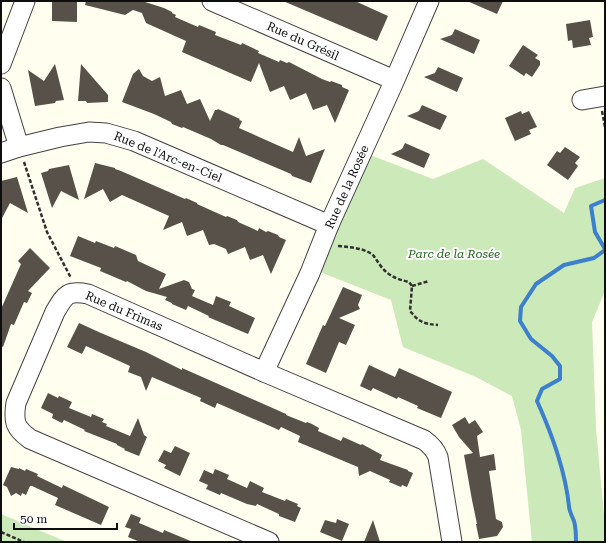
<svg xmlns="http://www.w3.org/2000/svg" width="606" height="543" font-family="'Roboto Serif',serif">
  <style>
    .green { fill: #cbe9b9 }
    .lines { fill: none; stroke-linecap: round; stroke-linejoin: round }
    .stream { stroke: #3b7fcd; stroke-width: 4 }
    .building { fill: #57514a }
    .minor-casing { stroke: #414141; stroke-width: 21 }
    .path { stroke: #303030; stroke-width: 2.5; stroke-dasharray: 4 2; stroke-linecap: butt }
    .minor { stroke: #fff; stroke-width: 19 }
    .labels { text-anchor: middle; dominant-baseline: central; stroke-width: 4; stroke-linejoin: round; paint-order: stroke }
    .street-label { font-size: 12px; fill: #0e0e0e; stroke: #fff }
    .park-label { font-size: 12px; font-style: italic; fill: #23661e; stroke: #fff }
  </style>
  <rect width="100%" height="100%" fill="#fffeef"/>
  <g class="green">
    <path d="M370 155 433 179 483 159 564 213 575 188 605 178V291L592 322 596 429 605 526V542H532L521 430 512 396 476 377 403 347 391 300 320 272Z"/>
    <path d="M1 514 67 542H1Z"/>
  </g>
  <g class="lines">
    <g class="stream">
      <path d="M605 200 591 206 595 232 605 249"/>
      <path d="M576 542C576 535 576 528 574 521 572 516 569 511 569 506 565 470 552 434 537 401L542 389 560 379V366L552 356 531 339 520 321 521 307 536 284 564 265 594 258 605 250"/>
    </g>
  </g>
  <g class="building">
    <path d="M52 1H73V2H77V22L52 21Z"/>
    <path d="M86 1H147L145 2 164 8 172 12V13L176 15 175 17 198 27 199 25 216 32 215 35 241 45 242 43 259 51 258 53 279 62 280 60 287 63 289 62 322 79 330 82 331 81 342 85V87L349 90 335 123 327 105 313 110 306 93 290 100 284 86 270 92 259 63 251 82 182 52 186 41 146 23 142 13 133 10 125 15 85 5Z"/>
    <path d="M283 1H355L388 16 377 41Z"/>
    <path d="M467 1H503L497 14Z"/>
    <path d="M590 20 593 37 589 38 591 45 573 48 572 40 568 41 566 24Z"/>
    <path d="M455 29 480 40 474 54 440 39 452 35Z"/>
    <path d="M523 45 538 55 535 58 540 61V65L532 77 526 73 524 76 509 66Z"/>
    <path d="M55 64 64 100 56 101 55 103 35 106 28 70 44 81Z"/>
    <path d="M81 64 108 95V102L87 103 86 101H78Z"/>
    <path d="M438 67 463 78 457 92 424 77 435 73Z"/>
    <path d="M139 69 143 76 152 81 160 77 165 96 181 90 187 104 200 99 210 121 215 110H217L218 109 240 119 239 120 242 121 239 128 293 152 299 137 306 156 325 149 311 183 292 176 291 174 223 145H221L211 139 183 127 182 128 172 124 171 122 154 114 122 102 133 74Z"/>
    <path d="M422 105 447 116 440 130 407 116 419 111Z"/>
    <path d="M521 111 522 114 529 111 537 127 529 130 531 134 515 141 505 118Z"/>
    <path d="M405 143 430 154 424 168 391 154 402 149Z"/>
    <path d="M565 147 580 157 575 163 578 166 568 180 547 165 557 151 560 153Z"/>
    <path d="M95 163 115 168V169L121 171 185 199 186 198 197 203V204L226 217 227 216 237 220 238 222 258 231 259 228 266 232 268 231 278 235 279 237 286 240 271 274 263 255 250 260 245 247 228 254 226 249 214 244 209 245 203 230 187 236 182 222 163 230 169 216 122 195 110 202 103 189 84 199Z"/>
    <path d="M69 165 79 200 61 191 52 208 41 173 48 171 49 169Z"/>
    <path d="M17 177 28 213 10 203 1 220V181Z"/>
    <path d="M78 236 95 243 96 241 114 248 115 246 136 255 138 261 166 274 159 289 184 280 189 282 192 289 195 290 192 296 213 305 216 296 231 302 229 306 255 318 248 334 208 317 209 316 188 306 186 310 172 304V303L165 300 167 297 146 291 127 281 126 282 100 271 101 268 70 256Z"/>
    <path d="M30 248 50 268 28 291 32 293 27 303 24 302 14 325 11 324 3 347 1 346V309L21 264 18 261Z"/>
    <path d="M343 287 362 295 358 305 360 309 339 318 355 325 346 345 339 342 326 373 306 364 323 325 325 326Z"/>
    <path d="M79 323 101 333 146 352 182 370V368L286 414V415L306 423 307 422 312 424 319 428 318 431 341 441 343 437 361 445 362 444 382 455 380 460 408 470V471L413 473 407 487 402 485 401 487 389 482 390 480 370 471 359 476 358 467 298 442 300 436 281 427 279 430 217 403 215 408 200 401 201 398 152 377 146 391 141 377 128 372 130 366 86 346 82 354 67 347Z"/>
    <path d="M369 365 395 377 399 368 452 392 441 418 417 408 418 406 398 397 397 399 373 388 371 391 360 386Z"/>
    <path d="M48 393 58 398 59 396 72 402 69 408 91 417 92 414 104 419 102 422 107 424 106 426 130 436 138 418 144 435 147 437 139 456 124 450 125 449 117 445V444L84 431 85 430 64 420 62 423 52 418 53 414 41 408Z"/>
    <path d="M465 417 469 424 475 420 483 432 477 436 480 457 494 454 496 470 489 471 496 519 502 522 503 527 497 536 479 539 476 524H477L472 500 464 455 473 453 459 437 452 425Z"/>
    <path d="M175 446 190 453 180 476 164 468 166 465 158 461 164 450 171 453Z"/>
    <path d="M11 467 19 469V468L25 471 26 469 38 474 37 476 62 488 63 485 109 507 101 525 55 505 58 498 32 486H30L26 495 22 493 21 496 16 493 11 496 7 487 3 485Z"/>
    <path d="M215 469 229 475 227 479 247 488 250 481 264 488 262 492 285 501 286 499 298 504 297 506 301 508 295 522 279 516V514L257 504 256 506 247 504 221 493 220 495 206 489 208 485 199 481 204 470 213 474Z"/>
    <path d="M131 514 141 518 139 523 163 533 164 530 193 542H140L128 537 131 529 125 527Z"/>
    <path d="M337 519 349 524 342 541 320 532 325 520 336 523Z"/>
    <path d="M373 520 380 542H364Z"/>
  </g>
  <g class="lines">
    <g class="minor-casing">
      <g id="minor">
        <path d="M212 1 394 80"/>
        <path d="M1 64 25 1"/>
        <path d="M1 88 19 147"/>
        <path d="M582 100 605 96"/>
        <path d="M1 153 19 147 60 137 89 132 106 133 134 141 329 225"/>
        <path d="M264 372 310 273 329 225 393 84 429 1"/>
        <path d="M269 542 30 439C15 428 13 422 16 403L55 312C65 295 67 290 88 294L264 372 424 440C431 445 435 449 438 457L452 542"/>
      </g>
    </g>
    <g class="path">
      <path d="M602 111 605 127"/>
      <path d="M24 162 47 232 71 278"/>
      <path d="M338 246C350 247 362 248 372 254 375 257 377 261 380 265 387 275 396 279 409 282L412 286 410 311C419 322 424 324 438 325"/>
      <path d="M412 286 429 281"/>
      <path d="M1 532 24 542"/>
    </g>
    <use href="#minor" class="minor"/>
  </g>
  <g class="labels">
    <g class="street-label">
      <text transform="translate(303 41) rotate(24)">Rue du Grésil</text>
      <text transform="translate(168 157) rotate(22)">Rue de l'Arc-en-Ciel</text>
      <text transform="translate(347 187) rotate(-66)">Rue de la Rosée</text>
      <text transform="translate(124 311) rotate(23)">Rue du Frimas</text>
    </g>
    <g class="park-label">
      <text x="454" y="254">Parc de la Rosée</text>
    </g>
  </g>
  <rect width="606" height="543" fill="none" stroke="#0e0e0e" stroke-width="4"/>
  <path d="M14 523v6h103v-6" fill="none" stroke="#0e0e0e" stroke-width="2"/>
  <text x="20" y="523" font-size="12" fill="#0e0e0e" stroke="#ffffff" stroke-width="3" paint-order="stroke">50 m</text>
</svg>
